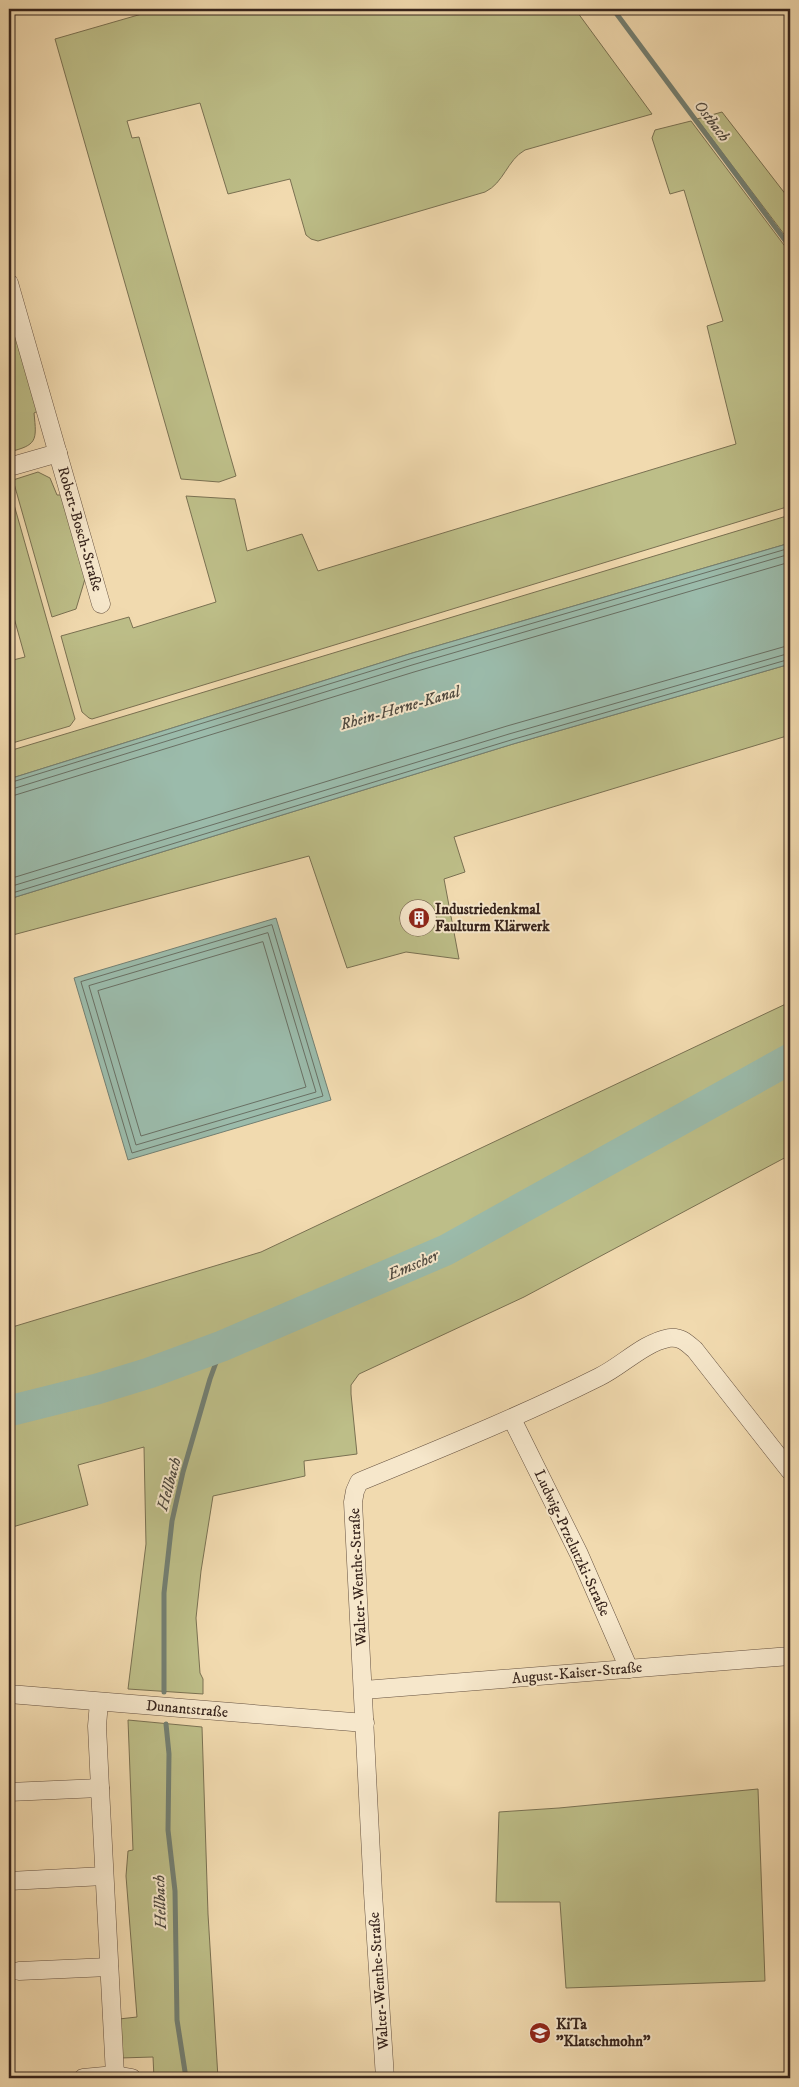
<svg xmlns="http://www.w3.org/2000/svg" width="799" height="2087" font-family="'IM FELL DW Pica',serif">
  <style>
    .green { fill: #bdbe88; stroke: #7a7152 }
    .water { fill: #9bbbab; stroke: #737f72 }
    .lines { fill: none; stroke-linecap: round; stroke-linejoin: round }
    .shore { stroke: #697064; stroke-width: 1 }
    .stream { stroke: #737f72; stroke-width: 5 }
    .river { stroke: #9bbbab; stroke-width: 31 }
    .street-casing { stroke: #665241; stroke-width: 19 }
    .street { stroke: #f6e7cb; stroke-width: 18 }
    .labels { text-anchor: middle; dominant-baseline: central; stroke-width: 4; stroke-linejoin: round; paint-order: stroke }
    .street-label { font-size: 15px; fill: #37241c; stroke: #f6e7cb }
    .poi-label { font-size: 15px; font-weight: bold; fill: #37241c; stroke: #f6e7cb; text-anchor: start }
    .water-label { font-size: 16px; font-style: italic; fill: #504a40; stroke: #f6e7cb }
  </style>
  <rect width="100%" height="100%" fill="#f1daaf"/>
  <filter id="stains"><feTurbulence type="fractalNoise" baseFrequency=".004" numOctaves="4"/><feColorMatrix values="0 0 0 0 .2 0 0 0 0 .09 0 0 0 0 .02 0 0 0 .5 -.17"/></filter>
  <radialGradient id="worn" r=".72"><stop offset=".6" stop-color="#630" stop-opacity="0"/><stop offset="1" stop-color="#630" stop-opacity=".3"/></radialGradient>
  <g class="green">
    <path d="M159 9H575L652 114 525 150C507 160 504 183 485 192L318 241 311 239 306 235 290 179 228 194 200 103 127 121 132 138 139 137 236 476 219 482 181 479 55 39Z"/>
    <path d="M722 112 790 200V242L697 119Z"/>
    <path d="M691 121 790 253V506L92 719 89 718 82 712 61 636 129 617 133 628 216 602 186 496 235 499 247 551 302 534 318 571 736 444 707 326 723 321 684 190 670 194 652 138 655 130Z"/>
    <path d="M9 328 12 337H16L38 411 34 413C37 441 37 445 9 452Z"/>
    <path d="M38 472 50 478 57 495H62L85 579 76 609 52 617 13 480Z"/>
    <path d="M9 487 75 719 70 726 9 744V661L25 657 9 600Z"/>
    <path d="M790 515V543L409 654 9 779V751Z"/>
    <path d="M790 664V735L454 837 465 872 444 879 459 959 406 952 347 968 309 856 9 936V899L513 744Z"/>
    <path d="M790 1002V1155L524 1297 359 1374 351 1385V1394L357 1454 304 1461 305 1476 213 1496 201 1571 196 1618 200 1673 203 1679V1694L128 1689 146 1544 144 1447 78 1465 88 1505 9 1528V1328L261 1252Z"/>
    <path d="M128 1720 202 1727 208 1914 218 2078H154L153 2057 120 2058 119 2019 137 2017 126 1876 128 1851 133 1850Z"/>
    <path d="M758 1789 765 1981 566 1988 560 1902H496L499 1812 559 1808Z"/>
  </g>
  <g class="water">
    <path d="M790 543V664L513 744 9 899V779L409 654Z"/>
    <path d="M276 918 331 1100 128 1160 74 978Z"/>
  </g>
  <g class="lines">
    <g class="shore">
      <path d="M9 783 410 659 790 548"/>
      <path d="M9 790 412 665 790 554"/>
      <path d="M9 797 414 672 790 562"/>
      <path d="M9 879 507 726 790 645"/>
      <path d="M9 887 509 734 790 653"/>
      <path d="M9 894 511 740 790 659"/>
      <path d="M272 925 323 1096 132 1153 81 982Z"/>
      <path d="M268 933 316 1092 136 1145 89 986Z"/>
      <path d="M263 942 306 1087 141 1136 98 991Z"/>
    </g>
    <g class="stream">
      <path d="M613 9 790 247"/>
      <path d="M164 1692V1593L172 1521 183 1472 210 1379 222 1346"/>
      <path d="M166 1724 169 1754 168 1830 175 1891 177 2020 186 2078"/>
    </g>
    <path class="river" d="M9 1411 97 1389 149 1373 222 1346 446 1250 790 1059"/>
    <g class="street-casing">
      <g id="street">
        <path d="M9 283 101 604"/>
        <path d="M9 467 58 453"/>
        <circle cx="418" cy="918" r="9"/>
        <path d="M512 1419 579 1554 629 1669"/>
        <path d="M364 1690 790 1656"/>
        <path d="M9 1694 365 1723"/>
        <path d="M99 1702 97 1726 100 1788 115 2075"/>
        <path d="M9 1792 100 1788"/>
        <path d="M9 1881 104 1876"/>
        <path d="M19 1971 109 1967"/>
        <path d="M83 2078 115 2075 132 2078"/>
        <path d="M385 2078 373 1893 353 1502 355 1491 359 1482C439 1449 521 1416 599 1377 622 1366 643 1343 669 1338 680 1336 687 1343 695 1350L790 1471"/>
      </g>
    </g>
    <use href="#street" class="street"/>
  </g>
  <defs>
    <g id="building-disc" transform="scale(1.125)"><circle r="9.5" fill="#8f2418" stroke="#f6e7cb"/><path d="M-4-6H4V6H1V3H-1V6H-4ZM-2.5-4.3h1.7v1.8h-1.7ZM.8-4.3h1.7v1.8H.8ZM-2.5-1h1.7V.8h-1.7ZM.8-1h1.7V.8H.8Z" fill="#fff"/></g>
    <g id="school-disc" transform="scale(1.125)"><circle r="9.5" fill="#8f2418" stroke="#f6e7cb"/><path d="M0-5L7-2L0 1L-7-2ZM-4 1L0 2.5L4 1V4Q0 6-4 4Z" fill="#fff"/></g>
  </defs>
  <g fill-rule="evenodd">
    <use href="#building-disc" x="419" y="918"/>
    <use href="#school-disc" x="540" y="2033"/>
  </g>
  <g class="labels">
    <g class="street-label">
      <text transform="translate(80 529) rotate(74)">Robert-Bosch-Straße</text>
      <text transform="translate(572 1543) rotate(65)">Ludwig-Przelutzki-Straße</text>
      <text transform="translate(358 1577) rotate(-93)">Walter-Wenthe-Straße</text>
      <text transform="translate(577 1673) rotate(-5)">August-Kaiser-Straße</text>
      <text transform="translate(187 1709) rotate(5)">Dunantstraße</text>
      <text transform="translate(379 1981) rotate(-94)">Walter-Wenthe-Straße</text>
    </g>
    <g class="poi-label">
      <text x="435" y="909">Industriedenkmal<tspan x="435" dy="17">Faulturm Klärwerk</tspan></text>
      <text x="556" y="2024">KiTa<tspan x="556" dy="17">"Klatschmohn"</tspan></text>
    </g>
    <g class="water-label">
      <text transform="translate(712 121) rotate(53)">Ostbach</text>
      <text transform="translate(400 708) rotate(-16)">Rhein-Herne-Kanal</text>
      <text transform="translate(413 1265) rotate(-23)">Emscher</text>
      <text transform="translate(169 1484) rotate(-75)">Hellbach</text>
      <text transform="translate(160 1902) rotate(-92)">Hellbach</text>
    </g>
  </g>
  <rect width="799" height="2087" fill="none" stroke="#f1daaf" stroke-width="30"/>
  <rect x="10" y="10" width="779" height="2067" fill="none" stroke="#37241c" stroke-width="2.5"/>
  <rect x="15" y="15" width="769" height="2057" fill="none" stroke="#37241c"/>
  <rect width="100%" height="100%" filter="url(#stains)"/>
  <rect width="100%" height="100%" fill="url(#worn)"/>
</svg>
